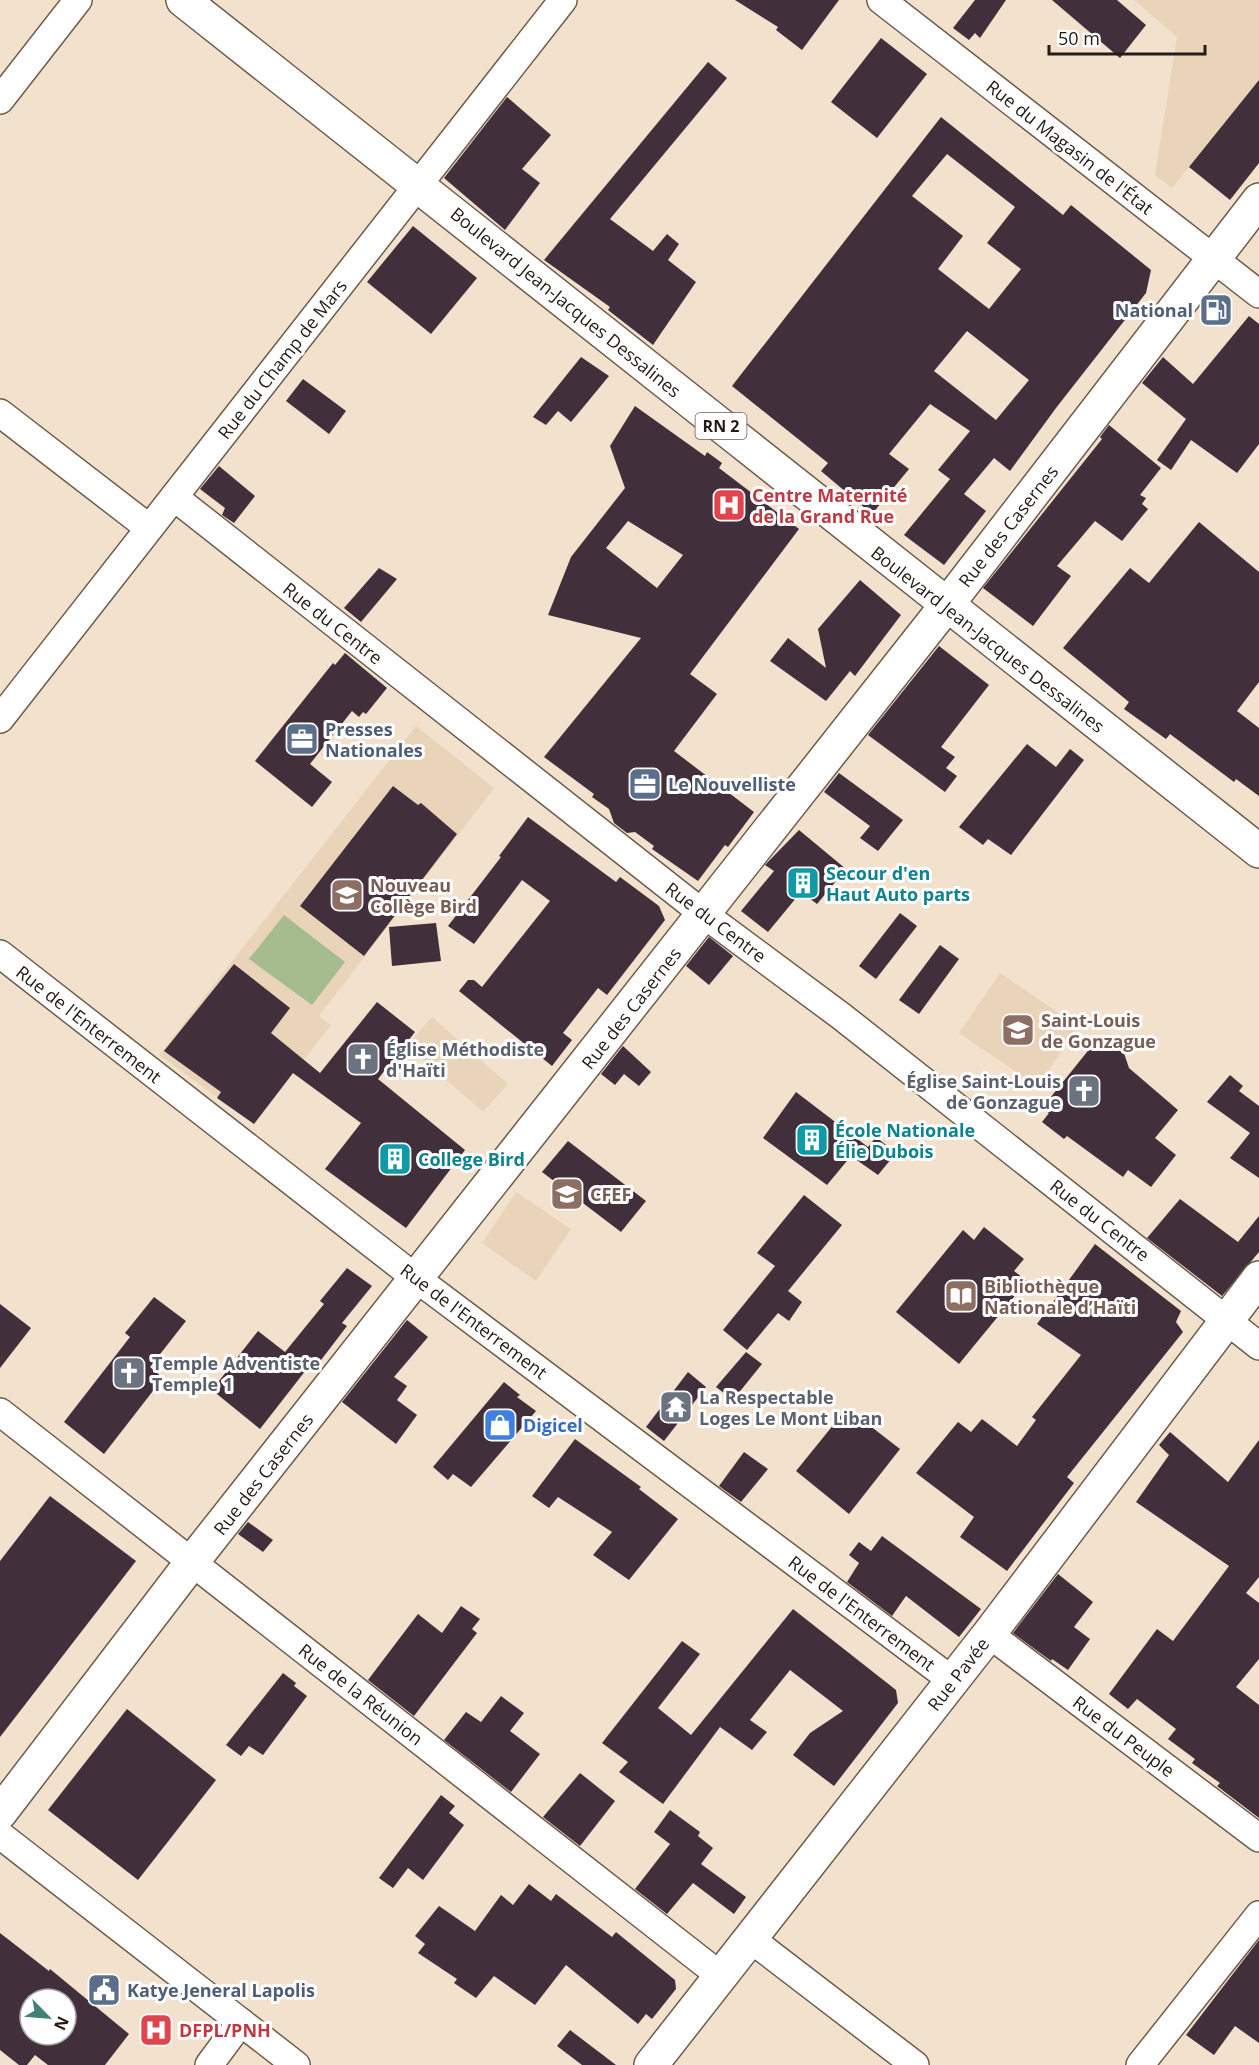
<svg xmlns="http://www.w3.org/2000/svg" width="1259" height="2065" font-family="'Open Sans',sans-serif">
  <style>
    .built { fill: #ead4b9 }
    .green { fill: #a6bc8e }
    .building { fill: #422f3c; fill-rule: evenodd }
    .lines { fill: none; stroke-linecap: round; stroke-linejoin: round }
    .minor-casing { stroke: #6c5d4b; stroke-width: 30 }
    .major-casing { stroke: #6c5d4b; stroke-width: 36 }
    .minor { stroke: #fff; stroke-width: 27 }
    .major { stroke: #fff; stroke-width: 33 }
    .labels { text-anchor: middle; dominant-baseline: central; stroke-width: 6; stroke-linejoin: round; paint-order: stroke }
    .shield { fill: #fff; stroke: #65615b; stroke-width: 1.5 }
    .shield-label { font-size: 16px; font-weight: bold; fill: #231d15 }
    .street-label { font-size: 18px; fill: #231d15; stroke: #fff }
    .service-label { font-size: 18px; font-weight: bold; fill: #4e5e75; stroke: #fff; text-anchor: start }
    .health-label { font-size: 18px; font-weight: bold; fill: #be3a42; stroke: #fff; text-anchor: start }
    .culture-label { font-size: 18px; font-weight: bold; fill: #0d838f; stroke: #fff; text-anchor: start }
    .education-label { font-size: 18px; font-weight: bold; fill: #785e54; stroke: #fff; text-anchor: start }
    .worship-label { font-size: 18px; font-weight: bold; fill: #5b616d; stroke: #fff; text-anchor: start }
    .shop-label { font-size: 18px; font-weight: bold; fill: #366cbe; stroke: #fff; text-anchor: start }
  </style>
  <rect width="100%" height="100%" fill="#f2e1cc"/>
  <g class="built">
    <path d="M1134 0H1259V80L1172 188 1155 175 1177 37Z"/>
    <path d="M416 726 494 788 319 1016 331 1025 254 1124 159 1055Z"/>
    <path d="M1000 973 1078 1026 1038 1087 959 1033Z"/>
    <path d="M432 1017 508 1084 483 1112 407 1046Z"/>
    <path d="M516 1192 571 1229 536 1281 482 1243Z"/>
  </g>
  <path class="green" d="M284 915 345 962 312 1005 249 959Z"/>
  <g class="building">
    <path d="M735 0H839L802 50 776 30 778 27Z"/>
    <path d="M975 0H1006L980 38 975 33 969 40 953 28Z"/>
    <path d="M1052 0H1117L1146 25 1120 58Z"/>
    <path d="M881 38 927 74 877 138 831 102Z"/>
    <path d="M708 62 727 78 610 219 653 251 667 234 679 244 668 260 696 282 653 345 608 310 610 307 544 260Z"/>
    <path d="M1259 80V163L1230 200 1189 167Z"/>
    <path d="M507 97 551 135 522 169 540 183 505 230 444 178Z"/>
    <path d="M941 117 1063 215 1071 205 1151 270 1146 293 1056 408 1010 471 994 458 964 494 986 511 944 565 904 535 950 479 938 470 970 431 930 404 889 454 909 469 872 514 821 471 828 463 732 386ZM947 154 1015 207 987 243 1021 269 989 309 938 269 963 236 912 196ZM967 331 1029 380 996 420 934 371Z"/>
    <path d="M413 226 477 278 431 334 367 282Z"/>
    <path d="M1249 316 1259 324V444L1237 473 1191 440 1171 470 1157 460 1186 419 1142 383 1163 357 1193 384Z"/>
    <path d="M581 357 609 376 571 422 558 411 546 425 533 417Z"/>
    <path d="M303 379 346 411 329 434 286 401Z"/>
    <path d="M635 406 705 456 707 452 722 463 719 468 799 529 690 674 717 694 674 751 754 812 728 847 725 845 698 881 652 849 654 846 635 832 627 833 614 823 609 809 592 797 594 794 544 757 641 638 548 615 571 557 625 488 610 446ZM628 521 683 555 657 588 606 548Z"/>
    <path d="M1109 425 1161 468 1140 495 1146 498 1142 504 1148 509 1122 541 1095 521 1057 566 1071 576 1033 626 983 588 1102 439 1100 437Z"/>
    <path d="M219 466 255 496 234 523 222 515 225 508 200 489Z"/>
    <path d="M1199 522 1259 572V682L1237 711 1259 728V796L1236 779 1234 782 1170 734 1166 739 1124 709 1129 702 1063 648 1130 568 1149 583Z"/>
    <path d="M379 568 397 579 361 622 344 608Z"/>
    <path d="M860 580 901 615 855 676 850 671 826 701 770 661 788 638 826 668 818 629Z"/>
    <path d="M939 646 989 685 941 747 955 757 946 768 957 776 945 792 868 735Z"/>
    <path d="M345 653 387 688 366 714 363 712 359 717 352 711 310 764 332 782 312 807 255 761 333 663 335 665Z"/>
    <path d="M1027 744 1056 767 1070 749 1084 760 1011 855 988 839 983 845 959 827Z"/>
    <path d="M839 773 903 820 878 851 860 838 870 826 824 792Z"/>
    <path d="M393 786 418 805 421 803 457 834 364 956 300 906Z"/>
    <path d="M528 817 616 882 620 877 659 906 665 920 607 995 598 988 563 1033 572 1040 552 1066 459 991 468 980H474L482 987 550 901 522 880 474 944 448 926 501 857 499 856Z"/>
    <path d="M799 830 846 869 817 904 801 892 768 932 741 911 774 871 765 865Z"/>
    <path d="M900 913 917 926 876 979 859 966Z"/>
    <path d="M436 923 441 961 392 966 389 927Z"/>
    <path d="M709 937 733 956 709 985 686 966Z"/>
    <path d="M940 945 959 959 919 1014 899 1000Z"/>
    <path d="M234 964 290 1008 271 1033 320 1073 377 1002 415 1032 378 1079 465 1150 406 1228 325 1169 361 1123 293 1073 254 1124 217 1098 221 1092 164 1051Z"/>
    <path d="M1107 1042 1123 1050 1129 1068 1178 1110 1155 1138 1176 1155 1151 1187 1128 1170 1123 1177 1067 1136 1064 1139 1042 1122 1049 1113 1042 1108 1091 1047Z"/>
    <path d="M623 1046 651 1072 639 1086 624 1074 615 1085 601 1074Z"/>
    <path d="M1230 1075 1243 1086 1239 1091 1259 1106V1178L1230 1158 1250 1133 1207 1102Z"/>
    <path d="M796 1092 868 1147 876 1137 896 1153 878 1175 851 1156 827 1185 763 1138Z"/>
    <path d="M568 1141 646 1201 621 1232 542 1172Z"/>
    <path d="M804 1195 842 1225 788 1291 802 1302 789 1321 778 1313 747 1350 723 1330 775 1266 757 1253Z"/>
    <path d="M1180 1199 1238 1242 1259 1216V1252L1222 1296 1147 1238Z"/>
    <path d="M984 1227 1024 1259 1014 1271 1027 1281 959 1364 896 1312 963 1230 974 1240Z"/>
    <path d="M1095 1244 1181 1311 1176 1322 1183 1332 1067 1477 1074 1483 1007 1571 960 1537 974 1517 916 1473 958 1422 971 1432 982 1419 1017 1446 1036 1420 1032 1417 1081 1355 1037 1324Z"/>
    <path d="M347 1268 372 1286 342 1323 347 1326 318 1364 313 1361 260 1429 212 1390 258 1331 285 1352 324 1304 320 1301Z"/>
    <path d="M154 1297 186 1321 150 1367 163 1378 104 1454 64 1422 130 1337 125 1333Z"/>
    <path d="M0 1304 31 1328 0 1368Z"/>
    <path d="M407 1320 428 1337 394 1377 407 1386 397 1400 417 1415 396 1444 342 1402Z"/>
    <path d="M746 1352 762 1364 733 1400 716 1387Z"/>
    <path d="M688 1372 706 1387 664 1441 646 1427Z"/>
    <path d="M504 1382 520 1395 517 1397 536 1411 471 1487 453 1474 448 1480 433 1467Z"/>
    <path d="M847 1408 900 1449 849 1514 796 1471Z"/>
    <path d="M1170 1432 1228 1482 1259 1440V1577L1246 1593 1259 1603V1659L1236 1687 1259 1705V1818L1217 1786 1220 1783 1192 1763 1195 1759 1168 1739 1176 1729 1137 1699 1128 1709 1109 1694 1157 1629 1173 1641 1229 1566 1136 1502 1169 1455 1159 1445Z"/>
    <path d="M575 1439 641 1487 639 1489 678 1519 629 1580 593 1555 612 1532 558 1497 549 1508 532 1496Z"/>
    <path d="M744 1452 768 1469 741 1502 719 1486Z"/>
    <path d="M50 1496 136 1561 0 1737V1561Z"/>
    <path d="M248 1522 273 1540 263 1552 238 1534Z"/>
    <path d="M882 1536 981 1609 959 1637 906 1596 892 1616 847 1582 859 1563 849 1555 859 1542 871 1551Z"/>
    <path d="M1058 1574 1093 1602 1074 1627 1090 1639 1068 1670 1052 1659 1051 1661 1013 1633Z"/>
    <path d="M461 1606 480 1619 472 1629 477 1633 414 1716 368 1680 418 1614 442 1633Z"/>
    <path d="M793 1609 896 1690 898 1703 834 1786 793 1755 810 1733 843 1711 790 1670 750 1720 767 1732 752 1750 720 1727 663 1804 619 1772 628 1762 602 1743 682 1641 700 1654 658 1708 691 1735Z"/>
    <path d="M283 1673 296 1683 294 1686 307 1696 263 1755 249 1746 241 1756 226 1745Z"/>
    <path d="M501 1696 524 1713 510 1731 540 1754 511 1792 444 1740 466 1712 481 1722Z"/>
    <path d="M127 1709 216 1780 138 1880 48 1810Z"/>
    <path d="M580 1773 615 1801 580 1846 543 1817Z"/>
    <path d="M441 1795 455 1806 449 1813 464 1825 423 1880 408 1868 393 1888 379 1878Z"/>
    <path d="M670 1810 700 1832 698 1836 713 1848 701 1864 746 1897 734 1914 693 1883 667 1914 635 1889 670 1844 654 1832Z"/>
    <path d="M529 1884 551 1901 556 1894 612 1937 616 1932 675 1980 676 1989 652 2019 646 2014 638 2024 566 1965 535 2005 494 1976 476 1998 454 1983 457 1979 418 1953 425 1944 415 1936 439 1906 475 1931 501 1895 513 1905Z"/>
    <path d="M0 1933 49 1971 50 1969 129 2034 105 2065H48L35 2055 27 2065H19L0 2050ZM30 1999H66V2035H30Z"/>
    <path d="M1259 1940V2043L1235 2026 1214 2055 1186 2035Z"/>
    <path d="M570 2030 616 2065H582L557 2046Z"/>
  </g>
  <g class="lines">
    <g class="minor-casing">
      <g id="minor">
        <path d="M881 0 1259 294"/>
        <path d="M0 100 78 0"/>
        <path d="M0 413 149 528"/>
        <path d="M174 497 705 915 841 1016 1259 1346"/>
        <path d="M0 719 563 0"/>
        <path d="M0 954 417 1279 953 1681"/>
        <path d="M0 1412 722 1977"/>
        <path d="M989 1634 1259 1838"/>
        <path d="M0 1835 296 2065"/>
        <path d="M752 1940 915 2065"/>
        <path d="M209 2065 241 2022"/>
        <path d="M1140 2065 1259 1915"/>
      </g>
    </g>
    <g class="major-casing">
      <g id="major">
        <path d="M183 0C543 282 899 569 1259 851"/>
        <path d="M0 1813 192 1562 946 606 1259 200"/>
        <path d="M651 2065 989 1634 1259 1278"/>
      </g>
    </g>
    <use href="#minor" class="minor"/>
    <use href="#major" class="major"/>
  </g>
  <defs>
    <g id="fuel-square" transform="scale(1.725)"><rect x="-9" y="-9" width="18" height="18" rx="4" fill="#5c6f8a" stroke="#fff"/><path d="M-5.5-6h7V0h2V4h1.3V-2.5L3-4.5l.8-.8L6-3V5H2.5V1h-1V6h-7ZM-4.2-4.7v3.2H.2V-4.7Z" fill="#fff"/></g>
    <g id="hospital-square" transform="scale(1.725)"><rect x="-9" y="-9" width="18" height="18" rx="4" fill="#e0444e" stroke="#fff"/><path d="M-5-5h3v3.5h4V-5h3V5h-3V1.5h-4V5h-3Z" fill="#fff"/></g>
    <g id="office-square" transform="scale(1.725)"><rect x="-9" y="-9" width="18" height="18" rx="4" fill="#5c6f8a" stroke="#fff"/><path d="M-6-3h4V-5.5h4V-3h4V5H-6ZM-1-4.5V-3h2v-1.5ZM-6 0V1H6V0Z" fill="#fff"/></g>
    <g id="building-square" transform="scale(1.725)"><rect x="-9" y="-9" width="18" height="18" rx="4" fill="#0f9aa8" stroke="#fff"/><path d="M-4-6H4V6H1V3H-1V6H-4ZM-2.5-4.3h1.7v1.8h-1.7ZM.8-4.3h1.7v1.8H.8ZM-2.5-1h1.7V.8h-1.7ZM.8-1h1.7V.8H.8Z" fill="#fff"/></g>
    <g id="school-square" transform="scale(1.725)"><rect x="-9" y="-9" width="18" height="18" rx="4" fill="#8d6e63" stroke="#fff"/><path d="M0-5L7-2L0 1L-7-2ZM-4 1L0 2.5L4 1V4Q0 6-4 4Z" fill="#fff"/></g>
    <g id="university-square" transform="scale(1.725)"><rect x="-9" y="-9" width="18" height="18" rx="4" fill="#8d6e63" stroke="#fff"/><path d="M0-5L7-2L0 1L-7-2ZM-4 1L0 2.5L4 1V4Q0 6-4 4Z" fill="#fff"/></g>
    <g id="church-square" transform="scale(1.725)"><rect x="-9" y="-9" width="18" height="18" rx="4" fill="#6b7280" stroke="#fff"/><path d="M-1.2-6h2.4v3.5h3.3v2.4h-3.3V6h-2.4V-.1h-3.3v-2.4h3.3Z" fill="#fff"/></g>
    <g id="library-square" transform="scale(1.725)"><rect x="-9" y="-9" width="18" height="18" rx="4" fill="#8d6e63" stroke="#fff"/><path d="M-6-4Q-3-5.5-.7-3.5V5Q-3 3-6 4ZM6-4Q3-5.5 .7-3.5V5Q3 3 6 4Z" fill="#fff"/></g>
    <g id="temple-square" transform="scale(1.725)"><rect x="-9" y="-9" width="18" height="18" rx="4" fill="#6b7280" stroke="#fff"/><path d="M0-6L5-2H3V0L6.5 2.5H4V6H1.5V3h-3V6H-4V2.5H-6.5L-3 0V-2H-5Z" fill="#fff"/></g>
    <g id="shop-square" transform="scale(1.725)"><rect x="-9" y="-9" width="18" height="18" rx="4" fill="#3f7fe0" stroke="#fff"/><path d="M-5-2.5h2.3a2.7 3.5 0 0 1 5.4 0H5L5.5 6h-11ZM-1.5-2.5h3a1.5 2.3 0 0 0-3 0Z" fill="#fff"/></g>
    <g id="civic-square" transform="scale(1.725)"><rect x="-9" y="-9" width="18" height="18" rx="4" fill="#5c6f8a" stroke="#fff"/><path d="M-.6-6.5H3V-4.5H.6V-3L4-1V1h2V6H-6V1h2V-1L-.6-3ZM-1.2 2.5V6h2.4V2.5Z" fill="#fff"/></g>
  </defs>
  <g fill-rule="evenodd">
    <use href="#fuel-square" x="1216" y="310"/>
    <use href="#hospital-square" x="729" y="505"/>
    <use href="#office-square" x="302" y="739"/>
    <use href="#office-square" x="645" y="784"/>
    <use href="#building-square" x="803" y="883"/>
    <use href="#school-square" x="347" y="895"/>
    <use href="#university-square" x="1018" y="1030"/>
    <use href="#church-square" x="363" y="1059"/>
    <use href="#church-square" x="1084" y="1091"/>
    <use href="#building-square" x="812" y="1140"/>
    <use href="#building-square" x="395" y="1159"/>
    <use href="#school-square" x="567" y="1194"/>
    <use href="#library-square" x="961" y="1296"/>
    <use href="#church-square" x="129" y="1373"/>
    <use href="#temple-square" x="676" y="1407"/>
    <use href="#shop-square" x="500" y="1425"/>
    <use href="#civic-square" x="104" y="1990"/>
    <use href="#hospital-square" x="156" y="2030"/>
  </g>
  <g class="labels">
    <rect class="shield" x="695.5" y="413" width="51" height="26" rx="4.5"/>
    <g class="shield-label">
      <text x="721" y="426">RN 2</text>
    </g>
    <g class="street-label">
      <text transform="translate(1070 147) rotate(38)">Rue du Magasin de l'État</text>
      <text transform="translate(566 302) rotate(39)">Boulevard Jean-Jacques Dessalines</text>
      <text transform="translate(282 359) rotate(-52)">Rue du Champ de Mars</text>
      <text transform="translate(1008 526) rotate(-52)">Rue des Casernes</text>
      <text transform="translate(333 623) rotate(38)">Rue du Centre</text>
      <text transform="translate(988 639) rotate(38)">Boulevard Jean-Jacques Dessalines</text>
      <text transform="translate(716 922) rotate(37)">Rue du Centre</text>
      <text transform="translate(631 1008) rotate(-52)">Rue des Casernes</text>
      <text transform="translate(89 1024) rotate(38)">Rue de l'Enterrement</text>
      <text transform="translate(1100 1220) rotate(38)">Rue du Centre</text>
      <text transform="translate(474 1321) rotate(37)">Rue de l'Enterrement</text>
      <text transform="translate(263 1474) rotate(-52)">Rue des Casernes</text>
      <text transform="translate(862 1613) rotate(37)">Rue de l'Enterrement</text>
      <text transform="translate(958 1674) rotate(-52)">Rue Pavée</text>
      <text transform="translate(361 1694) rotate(38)">Rue de la Réunion</text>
      <text transform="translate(1124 1736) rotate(37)">Rue du Peuple</text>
    </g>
    <g class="service-label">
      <text x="1193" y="310" text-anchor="end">National</text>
      <text x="325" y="729">Presses<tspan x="325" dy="21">Nationales</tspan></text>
      <text x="668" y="784">Le Nouvelliste</text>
      <text x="127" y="1990">Katye Jeneral Lapolis</text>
    </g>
    <g class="health-label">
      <text x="752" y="495">Centre Maternité<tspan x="752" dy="21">de la Grand Rue</tspan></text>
      <text x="179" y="2030">DFPL/PNH</text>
    </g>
    <g class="culture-label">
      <text x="826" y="873">Secour d'en<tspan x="826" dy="21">Haut Auto parts</tspan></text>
      <text x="835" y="1130">École Nationale<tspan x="835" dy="21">Élie Dubois</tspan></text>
      <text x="418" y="1159">College Bird</text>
    </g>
    <g class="education-label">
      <text x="370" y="885">Nouveau<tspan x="370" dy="21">Collège Bird</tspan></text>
      <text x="1041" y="1020">Saint-Louis<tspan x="1041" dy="21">de Gonzague</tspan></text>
      <text x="590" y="1194">CFEF</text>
      <text x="984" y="1286">Bibliothèque<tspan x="984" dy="21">Nationale d’Haïti</tspan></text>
    </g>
    <g class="worship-label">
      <text x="386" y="1049">Église Méthodiste<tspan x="386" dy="21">d'Haïti</tspan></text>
      <text x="1061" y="1081" text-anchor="end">Église Saint-Louis<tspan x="1061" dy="21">de Gonzague</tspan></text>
      <text x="152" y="1363">Temple Adventiste<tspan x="152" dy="21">Temple 1</tspan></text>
      <text x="699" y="1397">La Respectable<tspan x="699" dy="21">Loges Le Mont Liban</tspan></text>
    </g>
    <g class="shop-label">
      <text x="523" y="1425">Digicel</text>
    </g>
  </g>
  <g transform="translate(48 2017) rotate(115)"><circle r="28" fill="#ffffff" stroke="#a7a5a1" stroke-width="1.5"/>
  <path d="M0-4.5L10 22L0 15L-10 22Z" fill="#408376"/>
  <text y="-9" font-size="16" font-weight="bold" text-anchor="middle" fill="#231d15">N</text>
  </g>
  <path d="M1049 45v9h156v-9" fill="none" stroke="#231d15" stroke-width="3"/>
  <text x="1058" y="45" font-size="18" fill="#231d15" stroke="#ffffff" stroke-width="4.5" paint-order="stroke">50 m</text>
</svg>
